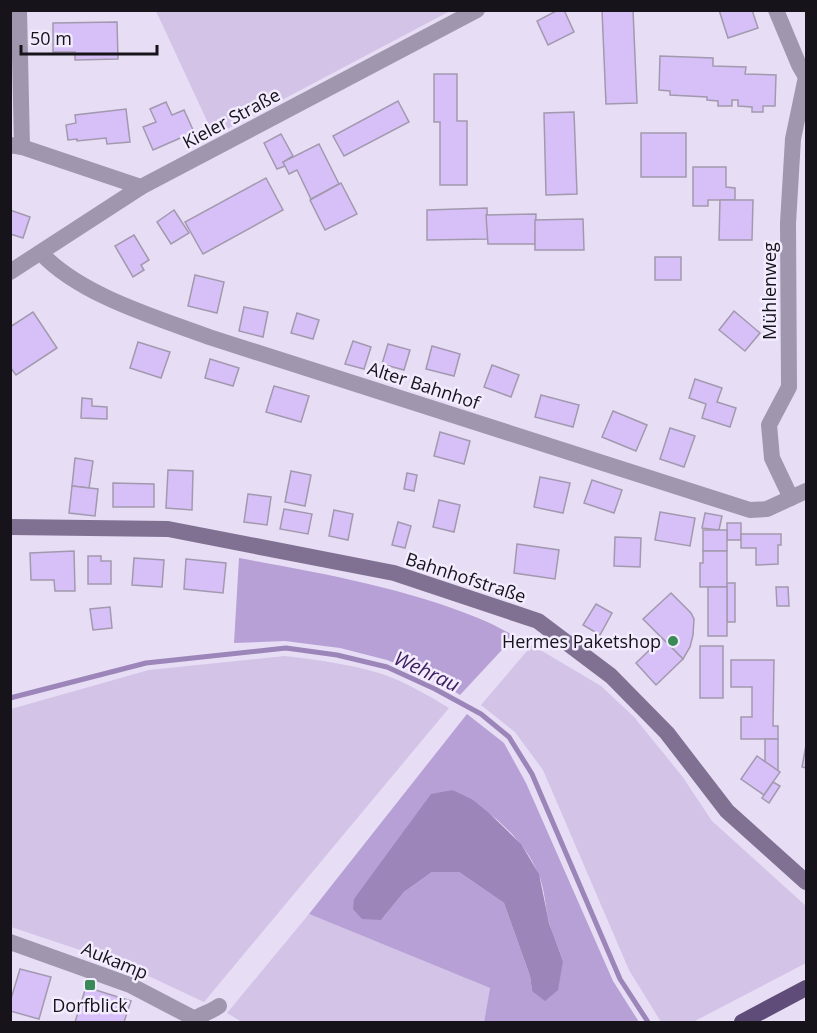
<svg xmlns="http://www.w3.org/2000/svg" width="817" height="1033" font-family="'Open Sans',sans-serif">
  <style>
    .green { fill: #d2c3e7 }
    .forest { fill: #b7a0d5; fill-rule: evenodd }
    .water { fill: #9c85b9 }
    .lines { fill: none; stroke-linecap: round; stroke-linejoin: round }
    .stream { stroke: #9c85b9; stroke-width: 5 }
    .building { fill: #d7c0f7; stroke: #a299af; stroke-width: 1.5 }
    .minor { stroke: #a096ad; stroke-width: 16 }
    .tertiary { stroke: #a096ad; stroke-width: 16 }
    .secondary { stroke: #807193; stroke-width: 16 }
    .trunk { stroke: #5f4c78; stroke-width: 16 }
    .poi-dot { fill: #3a8959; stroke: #f3ebfe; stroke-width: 2 }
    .labels { text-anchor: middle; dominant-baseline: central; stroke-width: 5; stroke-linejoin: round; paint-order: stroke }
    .street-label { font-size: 18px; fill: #16131b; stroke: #f3ebfe }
    .poi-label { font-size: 18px; fill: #16131b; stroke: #f3ebfe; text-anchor: end }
    .water-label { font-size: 20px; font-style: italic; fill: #3d1d5c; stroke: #f3ebfe }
  </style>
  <rect width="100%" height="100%" fill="#e7ddf5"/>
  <g class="green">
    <path d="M156 11H450L214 136Z"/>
    <path d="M532 645 601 686 634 717 682 776 712 821 806 906V963L693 1022H661L629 970 543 770 515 732 481 705Z"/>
    <path d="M285 656C317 660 350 664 382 674 405 682 428 695 449 708L204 1002 125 965 11 927V709L149 670Z"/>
    <path d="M309 914 490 988 484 1022H242L227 1013Z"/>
  </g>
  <g class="forest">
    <path d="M239 558C319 573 402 587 478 618 491 623 503 630 515 636L460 695 432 677 387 660 340 648 285 641 234 643Z"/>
    <path d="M467 714 504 743 526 783 613 981 639 1022H484L490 988 309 914ZM453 790C487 808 523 837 538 873 545 888 545 907 549 922 553 936 559 949 563 961L532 991 530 976 504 903 459 872H432L404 892 381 920Z"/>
  </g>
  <path class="water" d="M453 790 473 800 489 813 521 844 539 874 549 923 563 961 558 990 545 1001 532 991 530 976 504 903 459 872H432L404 892 381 920 362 919 353 909 354 899 431 794Z"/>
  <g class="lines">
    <path class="stream" d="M10 698 146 663 286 648 337 655 387 667 435 689 481 714 509 737 532 774 620 979 648 1022"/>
  </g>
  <g class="building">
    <path d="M558 10H564L574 32 548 45 537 21Z"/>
    <path d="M602 10H633L637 103 606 104Z"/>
    <path d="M719 10H752L758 28 728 38Z"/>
    <path d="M117 22 118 59 75 60V52H53V23Z"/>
    <path d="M660 56 713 58V66L746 67 745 74 776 75 775 106H763V112H752V107L738 106V100H732V106H718V101L707 100V97L670 95V91L659 90Z"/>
    <path d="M434 74H457V121H467V185H440V122H434Z"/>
    <path d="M398 101 409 122 344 156 333 136Z"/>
    <path d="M166 102 172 115 184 110 194 132 153 150 143 127 156 122 150 109Z"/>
    <path d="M126 109 130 142 107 144 106 138 77 141V139L68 140 66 125 76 123 75 115Z"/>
    <path d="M574 112 577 194 546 195 544 113Z"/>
    <rect x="641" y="133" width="45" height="44"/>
    <path d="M281 134 293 156 283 162 285 166 277 169 264 143Z"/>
    <path d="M319 144 339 184 311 199 297 170 289 174 283 162Z"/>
    <path d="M693 167H726V187L735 188V200H708V206H693Z"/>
    <path d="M266 178 283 210 203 254 185 222Z"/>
    <path d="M341 183 357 214 325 230 310 200Z"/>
    <path d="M720 200H753L752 240H719Z"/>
    <path d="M487 208 488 239 427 240V210Z"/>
    <path d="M10 210 30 217 23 238 10 234Z"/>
    <path d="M174 210 189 233 171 244 157 222Z"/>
    <path d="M536 214 535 244H488L486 215Z"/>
    <path d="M583 219 584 250H535V220Z"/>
    <path d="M134 235 149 260 141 265 144 270 133 277 115 246Z"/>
    <rect x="655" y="257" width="26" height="23"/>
    <path d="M195 275 224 282 217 313 188 306Z"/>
    <path d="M244 307 268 312 263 337 239 331Z"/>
    <path d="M734 311 760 333 745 351 719 330Z"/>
    <path d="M33 312 57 348 16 375 10 367V327Z"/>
    <path d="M297 313 319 320 313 339 291 333Z"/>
    <path d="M353 341 371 347 364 369 345 364Z"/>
    <path d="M138 342 170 352 161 378 130 368Z"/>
    <path d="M388 344 410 350 404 370 382 364Z"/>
    <path d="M432 346 460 354 454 376 426 369Z"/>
    <path d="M210 359 239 368 233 386 205 378Z"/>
    <path d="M492 365 519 375 511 397 484 387Z"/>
    <path d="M695 379 722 388 717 402 736 408 730 427 702 418 706 404 689 398Z"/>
    <path d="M274 386 309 396 301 422 266 412Z"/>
    <path d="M541 395 579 405 573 427 535 417Z"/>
    <path d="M82 398 92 399V406L107 407V419L81 418Z"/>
    <path d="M613 411 647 425 636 451 602 437Z"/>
    <path d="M670 428 695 436 684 467 660 459Z"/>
    <path d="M440 432 470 441 464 464 434 456Z"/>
    <path d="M75 458 93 461 89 488 72 486Z"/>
    <path d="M168 470 193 471 192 510 166 508Z"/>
    <path d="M291 471 311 475 305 506 285 502Z"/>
    <path d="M407 473 417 475 414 491 404 489Z"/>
    <path d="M540 477 570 483 563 513 534 507Z"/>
    <path d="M592 480 622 490 614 513 584 503Z"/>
    <path d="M113 483 154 484V507H113Z"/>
    <path d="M72 486 98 489 95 516 69 513Z"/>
    <path d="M248 494 271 497 267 525 244 522Z"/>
    <path d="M439 500 460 505 454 532 433 527Z"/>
    <path d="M284 509 312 514 308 534 280 529Z"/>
    <path d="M334 510 353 514 348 540 329 536Z"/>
    <path d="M660 512 695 518 690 546 655 540Z"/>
    <path d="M705 513 722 516 719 530 702 528Z"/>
    <path d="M398 522 411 526 405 548 392 545Z"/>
    <rect x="727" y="523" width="14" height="17"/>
    <rect x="703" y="530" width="24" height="21"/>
    <path d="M741 534H781V545H778V564L756 565V548H741Z"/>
    <path d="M615 537 641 538 640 567 614 566Z"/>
    <path d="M517 544 559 550 555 579 514 573Z"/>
    <path d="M74 551 75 591H55L54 580H31L30 553Z"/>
    <path d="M703 551H727V587H700V563H703Z"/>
    <path d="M88 556H101V561H111V584H88Z"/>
    <path d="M134 558 164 560 162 587 132 585Z"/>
    <path d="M186 559 226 563 223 593 184 589Z"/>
    <rect x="727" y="583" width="8" height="39"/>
    <rect x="708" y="587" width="19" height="49"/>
    <path d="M776 587H788L789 606H777Z"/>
    <path d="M671 593 691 613 694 619 693 635 690 647 683 659 643 619Z"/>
    <path d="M596 604 612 613 600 635 583 625Z"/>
    <path d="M110 607 112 628 93 630 90 609Z"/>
    <path d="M662 638 683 659 656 685 636 663Z"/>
    <rect x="700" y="646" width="23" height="52"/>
    <path d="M731 660H774L773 726H778V739H741V717H752V687H731Z"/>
    <path d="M765 739H778V771L765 762Z"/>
    <path d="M806 745V768L802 767Z"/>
    <path d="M757 756 780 772 764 795 741 779Z"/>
    <path d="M773 782 780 786 769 803 762 798Z"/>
    <path d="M20 969 51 977 39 1019 10 1011V1002Z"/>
    <path d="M86 987 131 1001 124 1022H75Z"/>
  </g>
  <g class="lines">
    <g class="minor">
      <path d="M19 10 22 147"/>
      <path d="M776 10 799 65 806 77 793 139 788 223 789 387 769 425 772 458 791 498"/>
      <path d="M10 145 22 147 141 187"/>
      <path d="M41 253C80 295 155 317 209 337L750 510 767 509 806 491"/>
      <path d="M10 942 130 985 201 1022"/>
      <path d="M191 1022C196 1015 210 1013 219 1006"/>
    </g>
    <path class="tertiary" d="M10 272 141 187 477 10"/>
    <path class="secondary" d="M10 527 168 529 394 573 538 621 611 676 667 733 727 811 806 882"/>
    <path class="trunk" d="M742 1022 806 988"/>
  </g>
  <g class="poi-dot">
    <circle cx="673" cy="641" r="6"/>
    <rect x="84" y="979" width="12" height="12" rx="3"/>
  </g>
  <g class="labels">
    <g class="street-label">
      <text transform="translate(231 118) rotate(-28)">Kieler Straße</text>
      <text transform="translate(769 291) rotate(-90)">Mühlenweg</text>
      <text transform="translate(424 385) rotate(18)">Alter Bahnhof</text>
      <text transform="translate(466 577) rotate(18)">Bahnhofstraße</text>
      <text transform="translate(115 960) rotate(22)">Aukamp</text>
    </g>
    <g class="poi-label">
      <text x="661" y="641">Hermes Paketshop</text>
      <text x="90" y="1005" text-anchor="middle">Dorfblick</text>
    </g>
    <g class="water-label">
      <text transform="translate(427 671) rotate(25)">Wehrau</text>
    </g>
  </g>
  <rect width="817" height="1033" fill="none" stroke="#16131b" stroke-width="24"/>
  <path d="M21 45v9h136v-9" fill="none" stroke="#16131b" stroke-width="3"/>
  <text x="30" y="45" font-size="18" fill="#16131b" stroke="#f3ebfe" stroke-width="4.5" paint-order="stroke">50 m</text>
</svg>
